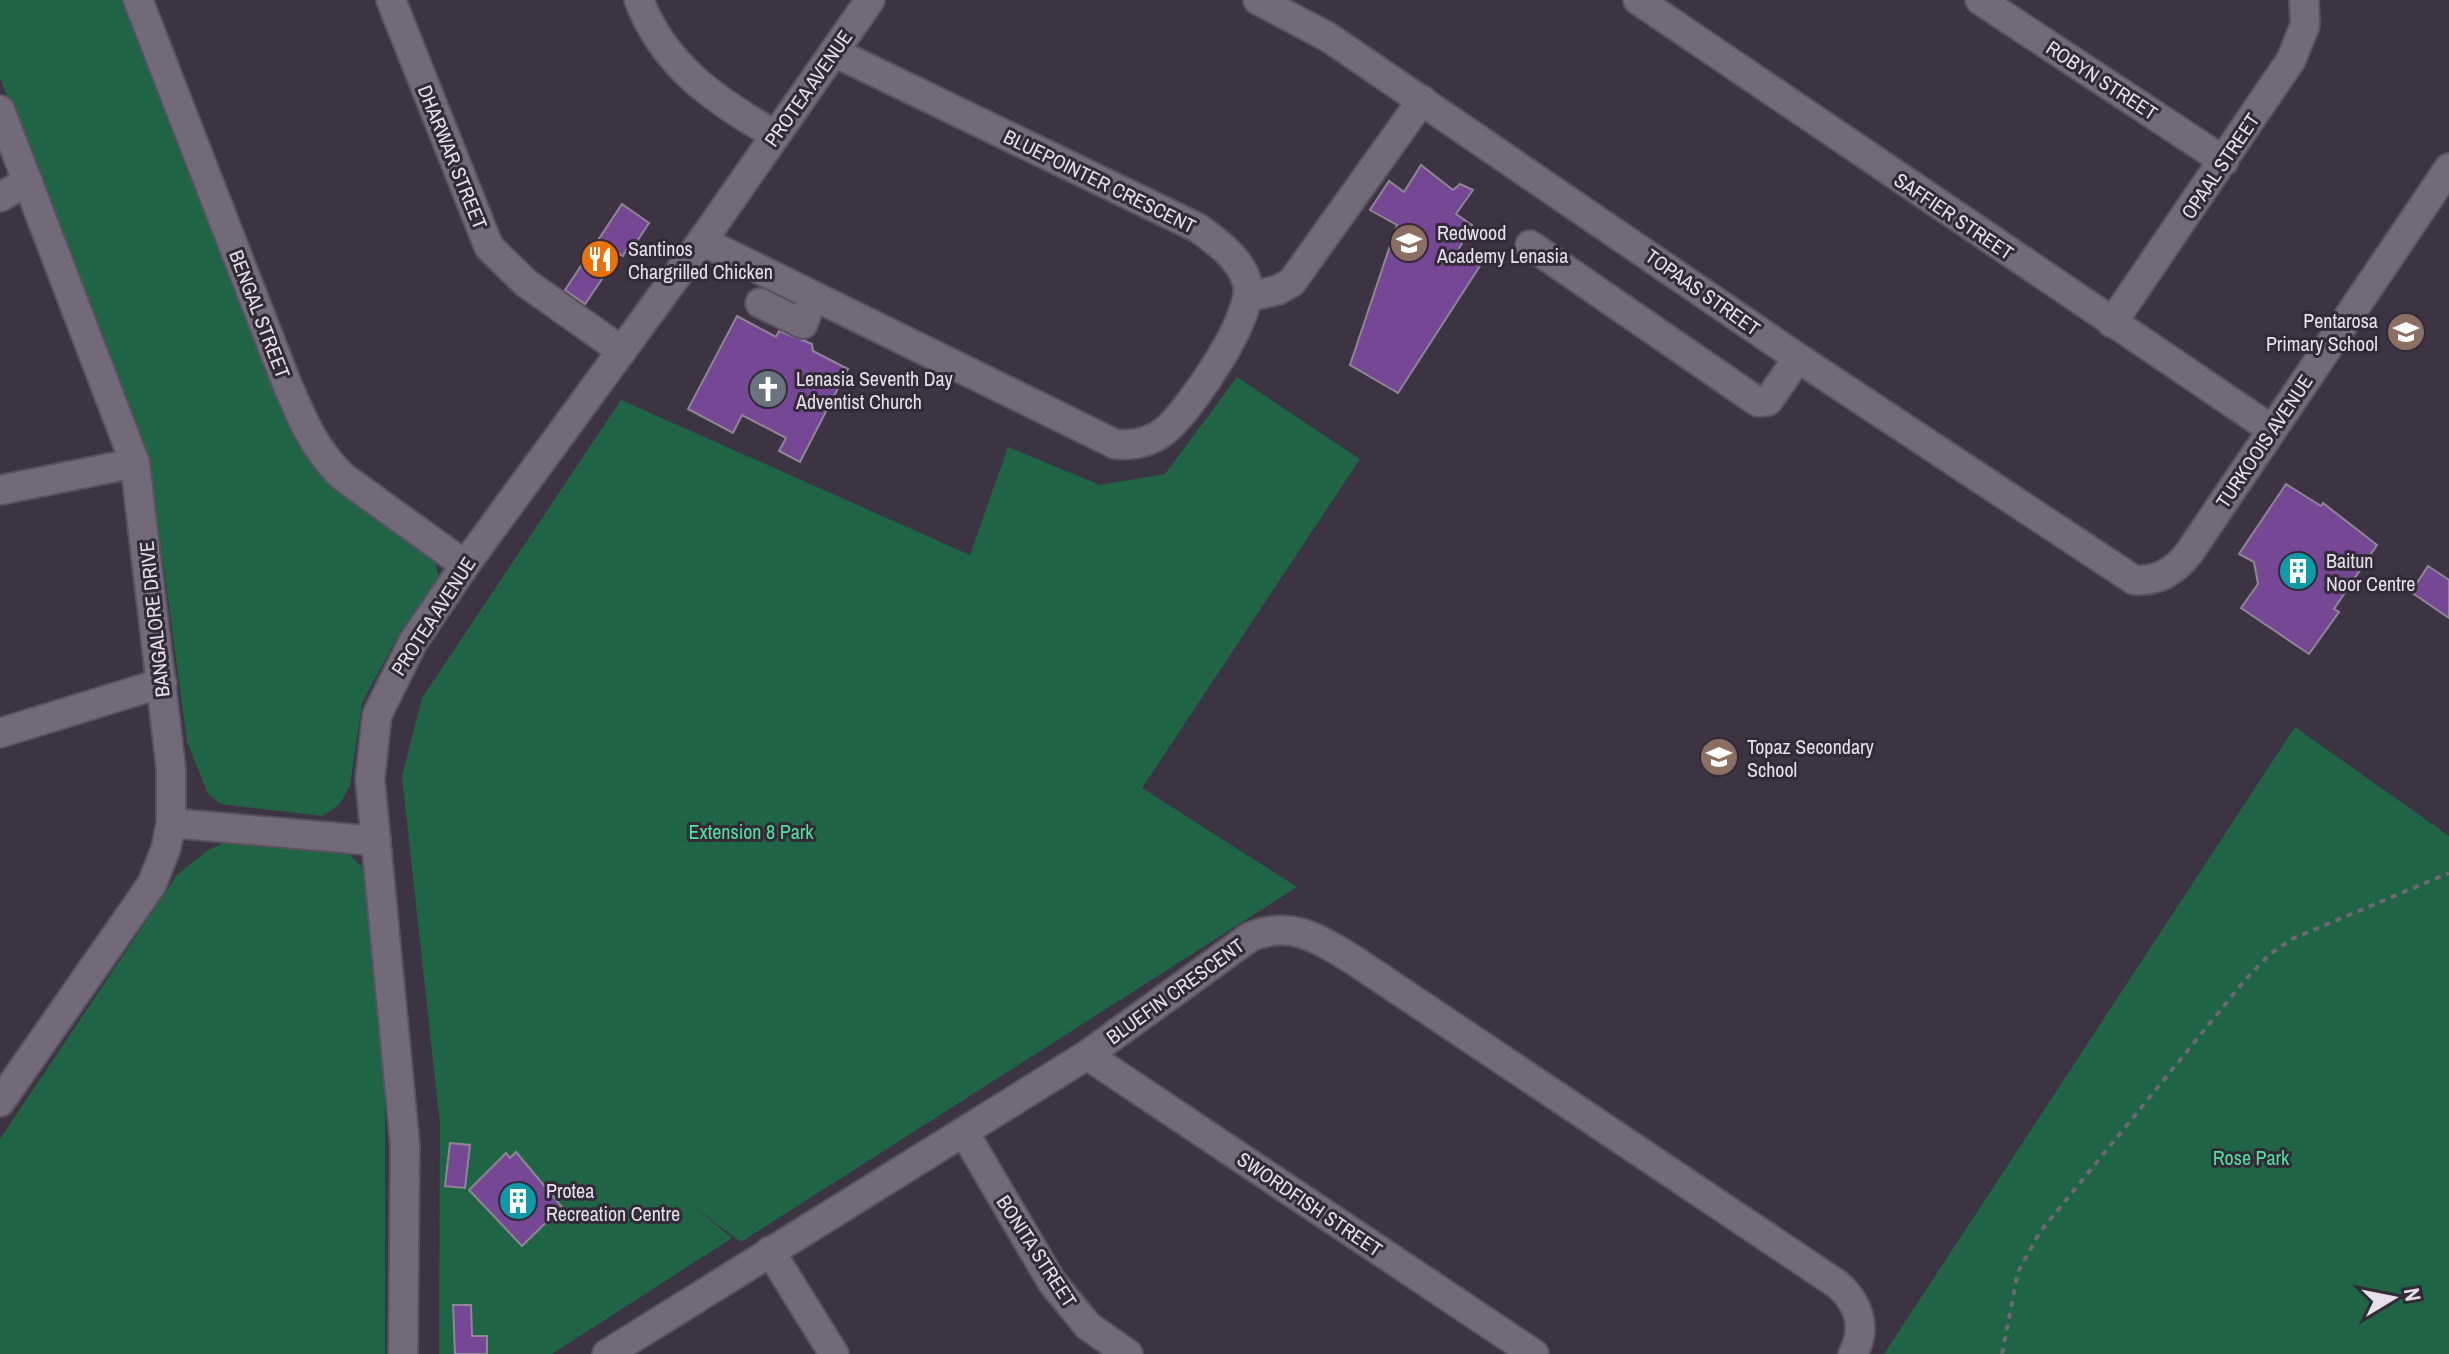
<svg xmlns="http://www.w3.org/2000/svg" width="2449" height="1354" font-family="'Archivo Narrow',sans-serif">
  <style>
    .green { fill: #1f6445 }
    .building { fill: #764794; stroke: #8f8696; stroke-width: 2 }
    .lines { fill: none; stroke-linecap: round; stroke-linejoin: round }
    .minor-casing { stroke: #59535e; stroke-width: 32 }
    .path { stroke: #6f6874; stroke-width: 4; stroke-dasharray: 6 6; stroke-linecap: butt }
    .minor { stroke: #726a79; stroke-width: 28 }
    .labels { text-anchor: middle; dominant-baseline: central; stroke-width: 6; stroke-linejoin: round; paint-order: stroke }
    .street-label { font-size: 20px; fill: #e5e0e9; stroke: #322a37 }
    .poi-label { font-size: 20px; fill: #e5e0e9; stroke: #322a37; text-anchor: start }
    .park-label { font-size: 20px; fill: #4fe2a0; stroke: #322a37 }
  </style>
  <rect width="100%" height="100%" fill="#3c3442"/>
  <g class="green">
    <path d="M0 0H128L297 437 435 558 438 576 435 590 398 636 362 703 350 786 339 805 322 816 221 804 208 794 187 742 158 524 140 442 0 78Z"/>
    <path d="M1237 377 1360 459 1142 788 1297 887 741 1242 694 1207 732 1238 552 1354H439L440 1125 402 776 422 698 621 400 970 555 1008 447 1100 485 1165 474Z"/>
    <path d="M2295 727 2449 836V1354H1884Z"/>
    <path d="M229 841 348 853 361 866 371 886 385 1072V1354H0V1139L177 875 208 850Z"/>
  </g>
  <g class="building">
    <path d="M1421 165 1453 190 1460 184 1473 190 1456 214 1472 225 1456 254 1480 266 1398 393 1350 365 1397 225 1370 210 1389 181 1404 192Z"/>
    <path d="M622 204 649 223 630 252 626 250 623 256 619 254 585 304 565 290Z"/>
    <path d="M737 316 776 337 779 331 805 341 812 344 813 351 848 369 800 462 779 451 786 438 742 415 733 433 688 409Z"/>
    <path d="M2286 484 2321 506 2323 503 2377 545 2334 609 2339 612 2309 654 2241 608 2258 584 2254 562 2239 554Z"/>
    <path d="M2428 566 2449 580V618L2411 592Z"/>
    <path d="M450 1143 470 1145 465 1188 445 1186Z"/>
    <path d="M516 1152 562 1207 522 1246 469 1190 506 1153 510 1158Z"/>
    <path d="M453 1305H471L472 1336H487V1354H455Z"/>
  </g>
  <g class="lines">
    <g class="minor-casing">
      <g id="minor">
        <path d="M138 0 287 384C302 419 315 451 343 477L465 565"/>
        <path d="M391 0 489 247 526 283 622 351"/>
        <path d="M639 0C664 66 716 101 775 135"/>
        <path d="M1258 0 1328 37 1798 358 2134 580C2158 582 2175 571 2189 553L2449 168"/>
        <path d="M1638 0 2271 429"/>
        <path d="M1980 0 2224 161"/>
        <path d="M0 110 135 463 171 769V823L166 848 152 884 0 1102"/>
        <path d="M0 197 28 181"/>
        <path d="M702 241 1115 444C1134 446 1152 442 1167 429 1191 408 1257 313 1247 282 1240 258 1217 242 1198 228L834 52"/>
        <path d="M1530 245 1758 402 1768 401 1798 358"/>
        <path d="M1249 297 1278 290 1292 282 1422 100"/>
        <path d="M760 303 803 324 813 297"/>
        <path d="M2112 323 2291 60 2305 25 2304 0"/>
        <path d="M0 490 135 463"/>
        <path d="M0 733 162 683"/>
        <path d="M171 823 376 841"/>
        <path d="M1087 1055 1534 1354"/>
        <path d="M964 1132 1052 1282 1088 1326 1128 1354"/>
        <path d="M770 1251 834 1354"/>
        <path d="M403 1354 405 1145 370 779 377 715 413 642 465 565 702 241 870 0"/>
        <path d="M607 1354 1087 1055 1250 937C1291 920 1317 938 1352 959L1837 1284C1859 1303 1867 1328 1853 1354"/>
      </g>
    </g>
    <path class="path" d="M2002 1354 2018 1272 2040 1232 2245 980 2270 954 2292 939 2449 873"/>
    <use href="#minor" class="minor"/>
  </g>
  <defs>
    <g id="school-disc" transform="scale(2)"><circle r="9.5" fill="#8d6e63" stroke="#322a37"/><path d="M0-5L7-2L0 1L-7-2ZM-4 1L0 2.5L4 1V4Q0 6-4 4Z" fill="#fff"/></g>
    <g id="restaurant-disc" transform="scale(2)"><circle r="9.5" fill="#e8710a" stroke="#322a37"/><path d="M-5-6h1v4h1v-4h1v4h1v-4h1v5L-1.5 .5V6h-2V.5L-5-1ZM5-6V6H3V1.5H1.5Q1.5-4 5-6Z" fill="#fff"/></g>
    <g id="church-disc" transform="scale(2)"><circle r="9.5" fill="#6b7280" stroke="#322a37"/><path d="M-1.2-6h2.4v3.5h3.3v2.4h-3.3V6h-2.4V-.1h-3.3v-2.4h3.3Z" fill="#fff"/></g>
    <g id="building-disc" transform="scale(2)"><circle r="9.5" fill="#0f9aa8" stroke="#322a37"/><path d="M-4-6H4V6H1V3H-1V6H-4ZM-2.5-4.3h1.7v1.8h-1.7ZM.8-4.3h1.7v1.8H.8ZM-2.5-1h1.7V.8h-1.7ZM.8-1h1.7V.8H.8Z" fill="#fff"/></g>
  </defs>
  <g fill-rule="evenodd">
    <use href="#school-disc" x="1409" y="243"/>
    <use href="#restaurant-disc" x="600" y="259"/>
    <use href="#school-disc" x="2406" y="332"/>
    <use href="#church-disc" x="768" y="389"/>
    <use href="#building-disc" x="2298" y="571"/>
    <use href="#school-disc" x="1719" y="757"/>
    <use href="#building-disc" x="518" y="1201"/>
  </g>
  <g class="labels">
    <g class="street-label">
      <text transform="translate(2102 80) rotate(33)">ROBYN STREET</text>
      <text transform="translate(808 88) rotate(-55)">PROTEA AVENUE</text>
      <text transform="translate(453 157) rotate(68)">DHARWAR STREET</text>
      <text transform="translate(2220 166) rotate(-56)">OPAAL STREET</text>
      <text transform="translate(1100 181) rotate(26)">BLUEPOINTER CRESCENT</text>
      <text transform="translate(1954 216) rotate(34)">SAFFIER STREET</text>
      <text transform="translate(1703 292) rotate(35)">TOPAAS STREET</text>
      <text transform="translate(260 314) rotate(69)">BENGAL STREET</text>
      <text transform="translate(2264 441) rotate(-56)">TURKOOIS AVENUE</text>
      <text transform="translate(433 616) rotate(-57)">PROTEA AVENUE</text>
      <text transform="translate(154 619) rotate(-96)">BANGALORE DRIVE</text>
      <text transform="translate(1175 991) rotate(-36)">BLUEFIN CRESCENT</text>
      <text transform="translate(1310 1204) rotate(34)">SWORDFISH STREET</text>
      <text transform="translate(1037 1251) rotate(57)">BONITA STREET</text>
    </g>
    <g class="poi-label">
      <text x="1437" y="232">Redwood<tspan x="1437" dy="23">Academy Lenasia</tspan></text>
      <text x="628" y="248">Santinos<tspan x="628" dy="23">Chargrilled Chicken</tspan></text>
      <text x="2378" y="320" text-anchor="end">Pentarosa<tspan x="2378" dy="23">Primary School</tspan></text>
      <text x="796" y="378">Lenasia Seventh Day<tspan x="796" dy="23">Adventist Church</tspan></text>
      <text x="2326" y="560">Baitun<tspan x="2326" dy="23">Noor Centre</tspan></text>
      <text x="1747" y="746">Topaz Secondary<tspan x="1747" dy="23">School</tspan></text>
      <text x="546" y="1190">Protea<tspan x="546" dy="23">Recreation Centre</tspan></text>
    </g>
    <g class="park-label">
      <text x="751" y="831">Extension 8 Park</text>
      <text x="2251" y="1157">Rose Park</text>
    </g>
  </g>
  <g transform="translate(2393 1298) rotate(80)" stroke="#322a37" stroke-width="6" paint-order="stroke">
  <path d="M0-6L14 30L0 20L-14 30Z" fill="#e5e0e9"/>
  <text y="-12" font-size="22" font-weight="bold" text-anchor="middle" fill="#e5e0e9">N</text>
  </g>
</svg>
